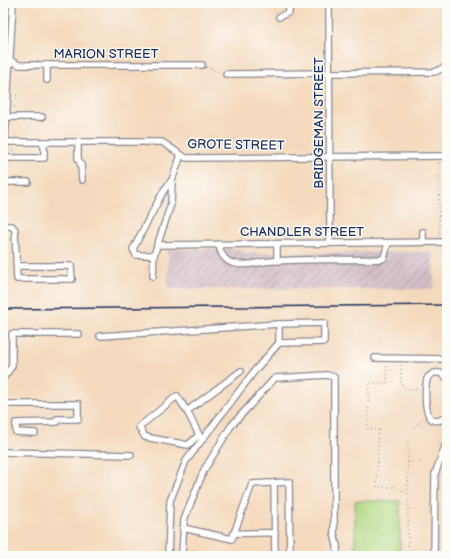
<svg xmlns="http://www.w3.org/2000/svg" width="450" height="559" font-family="'Balsamiq Sans',sans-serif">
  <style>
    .industrial { fill: url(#industrial-furrows) }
    .pitch { fill: #b0d781; stroke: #668370 }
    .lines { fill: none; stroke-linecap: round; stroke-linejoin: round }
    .minor-casing { stroke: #88848d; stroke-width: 8 }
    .path { stroke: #88848d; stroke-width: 1; stroke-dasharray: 1 3; stroke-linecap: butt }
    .minor { stroke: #fff; stroke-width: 5.5 }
    .rail { stroke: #1b2f5e; stroke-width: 1.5 }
    .labels { text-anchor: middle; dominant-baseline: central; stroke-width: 3; stroke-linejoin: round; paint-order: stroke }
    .street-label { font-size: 13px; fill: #1b2f5e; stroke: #fdfcf7 }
  </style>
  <defs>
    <pattern id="industrial-furrows" width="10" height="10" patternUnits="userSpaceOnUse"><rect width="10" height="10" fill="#d2bdc6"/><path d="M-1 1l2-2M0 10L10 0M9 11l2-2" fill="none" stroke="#aa9aa4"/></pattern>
  </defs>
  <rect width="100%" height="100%" fill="#fdfcf7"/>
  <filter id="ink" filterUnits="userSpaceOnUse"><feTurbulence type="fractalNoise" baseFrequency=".025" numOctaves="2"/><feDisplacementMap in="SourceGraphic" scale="8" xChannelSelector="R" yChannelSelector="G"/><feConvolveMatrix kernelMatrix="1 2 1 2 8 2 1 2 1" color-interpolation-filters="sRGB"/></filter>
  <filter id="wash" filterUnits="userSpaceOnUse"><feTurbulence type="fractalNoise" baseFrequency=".012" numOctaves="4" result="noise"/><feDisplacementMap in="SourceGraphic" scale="16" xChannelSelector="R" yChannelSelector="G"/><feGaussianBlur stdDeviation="0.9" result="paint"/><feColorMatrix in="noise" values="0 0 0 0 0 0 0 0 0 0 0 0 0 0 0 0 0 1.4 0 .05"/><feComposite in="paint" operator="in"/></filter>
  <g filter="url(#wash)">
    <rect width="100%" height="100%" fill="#f4d9bc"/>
    <path class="industrial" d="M168 249H241L243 253 433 252 434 289H168Z"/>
    <rect class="pitch" x="355" y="501" width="45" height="55"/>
  </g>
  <g filter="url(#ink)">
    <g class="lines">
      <g class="minor-casing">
        <g id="minor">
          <path d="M329 3 330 243"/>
          <path d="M279 17 289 12V3"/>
          <path d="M3 57 19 65H202"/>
          <path d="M226 74 435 72 447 66"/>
          <path d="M47 80V65"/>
          <path d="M7 117H42"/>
          <path d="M3 142H162L186 158 447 156"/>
          <path d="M78 142V159L81 165 82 180"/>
          <path d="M5 158H44V142"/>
          <path d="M172 180 171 204 154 255H136L133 249 164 190 172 180 181 155"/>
          <path d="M4 182H28"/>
          <path d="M3 204 5 142 13 3"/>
          <path d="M3 226H12L15 230 17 279H72L71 266H17"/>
          <path d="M423 232V242"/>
          <path d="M219 244C220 253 224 260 232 263 246 267 258 262 272 261 308 259 345 260 382 259L384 258 388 243"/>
          <path d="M277 244V261"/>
          <path d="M157 245 447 242"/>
          <path d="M153 276 154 255"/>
          <path d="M100 336 279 324"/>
          <path d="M375 358 447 359"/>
          <path d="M3 378 12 366V334H79"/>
          <path d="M447 378C440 371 432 371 427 379 424 393 423 435 447 416"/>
          <path d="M3 404H78V419H57V422L16 423V432L35 433"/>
          <path d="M187 411 177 396 139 427 145 437 188 445 199 435"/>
          <path d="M200 437 187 411 241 371"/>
          <path d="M3 452 131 455"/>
          <path d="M274 483 275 556"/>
          <path d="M183 528 232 539 252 484 289 482 290 556"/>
          <path d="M234 533C248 534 261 532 275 533"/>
          <path d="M168 556 170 501 186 461 256 369 279 343V324L324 323V342L279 343"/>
          <path d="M182 556 184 520 204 470 231 426 275 378 327 375 334 377V533L337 546V556"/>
          <path d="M193 556V554"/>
          <path d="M434 556 435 474 447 441"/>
        </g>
      </g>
      <g class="path">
        <path d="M206 67 220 72"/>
        <path d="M16 95H20"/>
        <path d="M16 99H20"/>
        <path d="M14 107H16"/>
        <path d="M15 136 16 135"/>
        <path d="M12 151H13"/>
        <path d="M439 163V236"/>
        <path d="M401 365V384L405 389H420"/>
        <path d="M419 423 422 427"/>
        <path d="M414 427 423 418"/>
        <path d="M378 430 377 487H396"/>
        <path d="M380 430 368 429 369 383H387V365"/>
        <path d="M408 441V556"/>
        <path d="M408 462H423"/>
        <path d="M394 486 408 494"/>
      </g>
      <use href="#minor" class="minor"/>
      <path class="rail" d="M3 309 447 305"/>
    </g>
  </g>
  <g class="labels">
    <g class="street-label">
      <text x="106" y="54">MARION STREET</text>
      <text transform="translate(319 123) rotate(-90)">BRIDGEMAN STREET</text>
      <text transform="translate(236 145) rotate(1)">GROTE STREET</text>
      <text x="302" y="232">CHANDLER STREET</text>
    </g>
  </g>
  <rect width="450" height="559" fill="none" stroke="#fdfcf7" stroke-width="16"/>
</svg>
